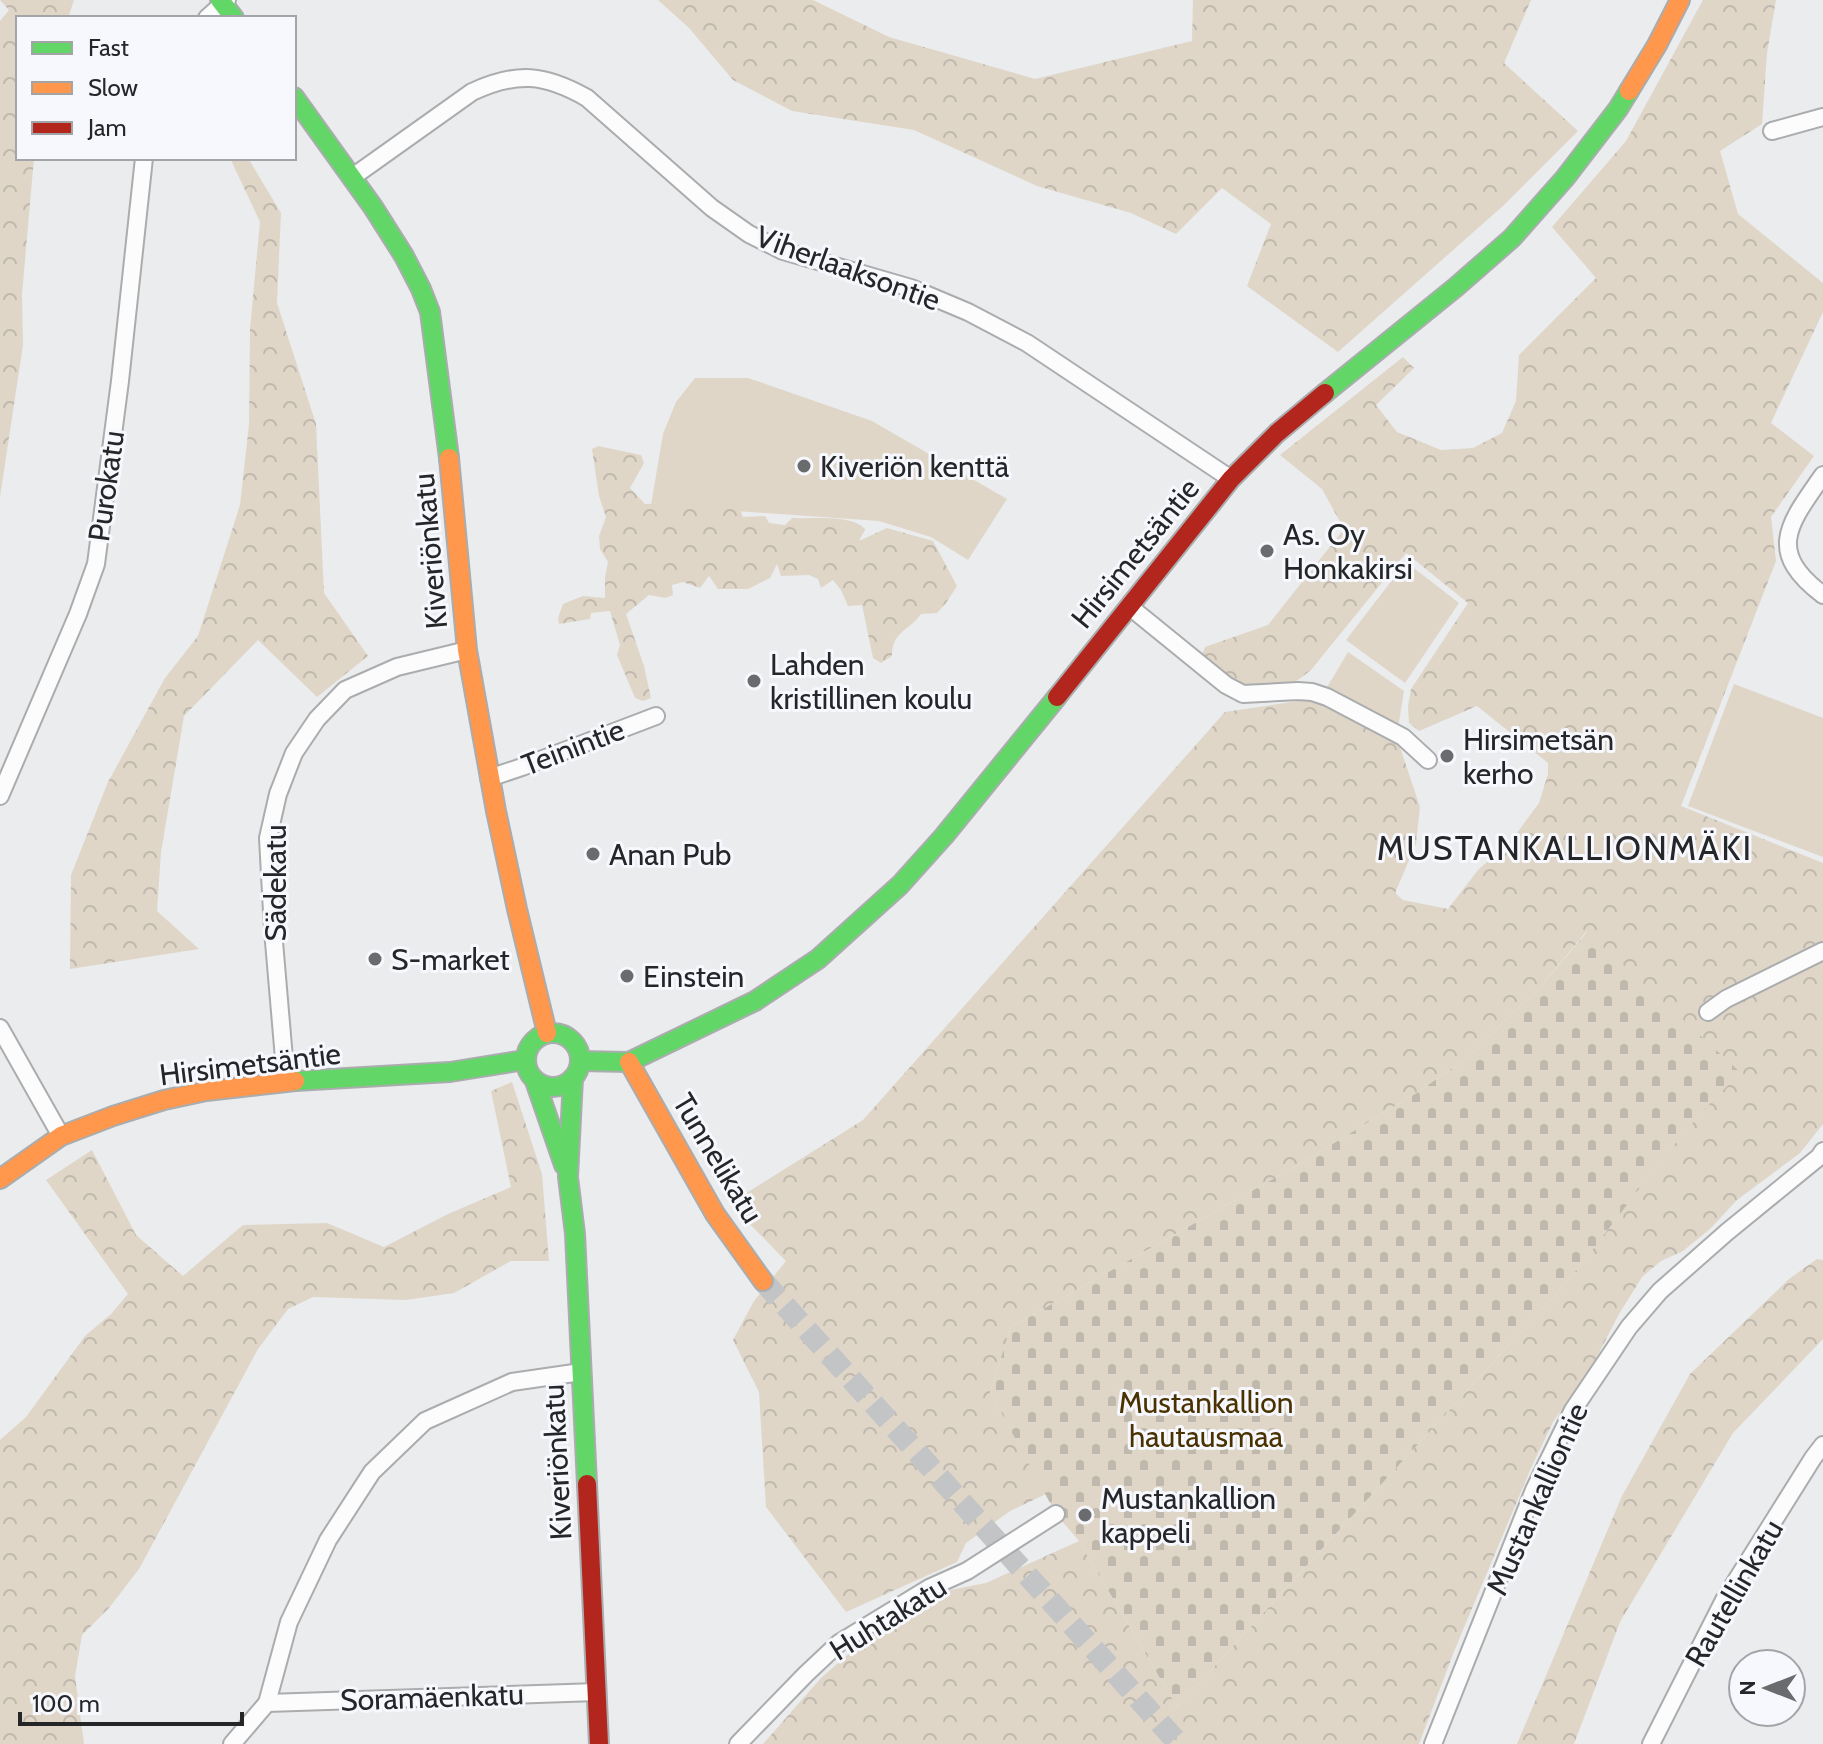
<svg xmlns="http://www.w3.org/2000/svg" width="1823" height="1744" font-family="Cabin,sans-serif">
  <style>
    .grass { fill: #dfd6c8 }
    .forest { fill: url(#forest-crowns) }
    .cemetery { fill: url(#cemetery-stones) }
    .lines { fill: none; stroke-linecap: round; stroke-linejoin: round }
    .secondary-tunnel { stroke: #c3c4c6; stroke-width: 22; stroke-dasharray: 22 11; stroke-linecap: butt }
    .street-casing { stroke: #aaacae; stroke-width: 20 }
    .fast-casing { stroke: #aaacae; stroke-width: 22 }
    .slow-casing { stroke: #aaacae; stroke-width: 22 }
    .jam-casing { stroke: #aaacae; stroke-width: 22 }
    .street { stroke: #fcfcfc; stroke-width: 16 }
    .fast { stroke: #63d668; stroke-width: 18 }
    .slow { stroke: #ff974d; stroke-width: 18 }
    .jam { stroke: #b3261e; stroke-width: 18 }
    .poi-dot { fill: #6a6b6d; stroke: #f6f8fe; stroke-width: 3 }
    .labels { text-anchor: middle; dominant-baseline: central; stroke-width: 6; stroke-linejoin: round; paint-order: stroke }
    .street-label { font-size: 30px; fill: #252628; stroke: #f6f8fe }
    .poi-label { font-size: 30px; fill: #252628; stroke: #f6f8fe; text-anchor: start }
    .park-label { font-size: 30px; fill: #493100; stroke: #f6f8fe }
    .quarter-label { font-size: 34px; letter-spacing: 2px; fill: #252628; stroke: #f6f8fe }
  </style>
  <defs>
    <pattern id="forest-crowns" width="20" height="18" patternUnits="userSpaceOnUse" patternTransform="scale(2)"><rect width="20" height="18" fill="#dfd6c8"/><path d="M2 6a3 3 0 1 1 6 0M12 15a3 3 0 1 1 6 0" fill="none" stroke="#bfb8ac"/></pattern>
    <pattern id="cemetery-stones" width="16" height="16" patternUnits="userSpaceOnUse" patternTransform="scale(2)"><rect width="16" height="16" fill="#dfd6c8"/><path d="M2 7V4a2 2 0 0 1 4 0v3zM10 15v-3a2 2 0 0 1 4 0v3z" fill="#bfb8ac"/></pattern>
  </defs>
  <rect width="100%" height="100%" fill="#eaecee"/>
  <g class="grass">
    <path d="M695 378H748L872 421 1007 499 968 560 931 537 879 521 651 505 663 434 676 402Z"/>
    <path d="M1406 562 1459 603 1405 683 1346 640Z"/>
    <path d="M1348 652 1404 691 1398 728 1326 689Z"/>
    <path d="M1734 684 1823 718V857L1688 806Z"/>
  </g>
  <g class="forest">
    <path d="M0 0H74L68 18H18V158H34L22 294 23 345 0 497V21L9 10Z"/>
    <path d="M658 0H813L889 37 1035 79 1192 41 1193 0H1531L1504 63 1578 131 1504 205 1338 352 1247 286 1271 224 1222 188 1176 234 1131 213 1037 186 914 130 792 111 733 80 689 28Z"/>
    <path d="M1703 0H1776L1767 53 1762 124 1720 151 1738 214 1823 283V312L1771 423 1814 456 1771 517 1776 561 1681 806 1823 863V1124L1800 1153 1737 1200 1710 1229 1683 1251 1661 1261 1642 1277 1619 1314 1588 1374 1553 1422 1531 1468 1455 1649 1419 1744H763L821 1678 870 1635 950 1590 986 1583 1079 1541 1177 1707 1564 1285C1622 1215 1673 1135 1740 1073L1586 932 1540 987 1467 1058 1415 1094 1296 1166 1011 1327 990 1392 1046 1494 1010 1511 966 1543 957 1562 846 1612 766 1507 759 1392 733 1340 754 1301 786 1261 732 1206 748 1192 863 1120 1225 712 1311 699 1399 744 1420 807 1416 844 1395 893 1403 900 1448 909 1478 870 1511 841 1539 803 1548 774V763L1477 706 1419 731 1409 723 1408 706 1411 689 1468 603 1406 553 1311 670C1287 690 1275 691 1244 691L1202 655 1205 647 1268 625 1344 529 1322 489 1280 455 1403 357 1414 368 1376 405 1397 432 1441 450 1473 448 1502 433 1516 401 1519 355 1596 278 1552 227 1626 141Z"/>
    <path d="M230 158H248L281 213 277 303 316 424 324 593 368 656 317 697 258 640 184 716 161 852 157 911 199 949 70 969 71 875 108 782 165 678 198 636 240 505 249 424 250 329 260 222Z"/>
    <path d="M598 446 641 455 644 463 630 488 645 504 696 502 738 505 743 517 765 516 769 523 785 525 792 518C812 519 852 514 865 529L859 541 887 528 933 541 957 586 946 603 937 613 921 614C909 631 892 631 892 656L881 663 873 658 862 605 848 606 841 590 833 580 821 588 818 579 809 575 781 576 777 564 770 578 748 589H718L709 576 700 588 683 582 672 585 673 595 665 598 649 595 626 614 644 666 651 698 643 701 635 698 617 655 620 645 610 611 591 613 590 619 559 624 558 618 563 604 583 596 605 598V577L608 562 600 549 599 536 606 517 599 496 592 449Z"/>
    <path d="M512 1082 542 1174 549 1261H511L454 1293 406 1300 313 1297 288 1309 258 1349 139 1569 109 1608 82 1635 75 1676 84 1744H0V1440L26 1417 85 1336 111 1314 128 1294 46 1180 92 1150 136 1235 183 1276 243 1225 327 1223 384 1247 448 1214 511 1187 491 1091Z"/>
    <path d="M1817 1259 1823 1260V1339L1733 1433 1620 1622 1574 1744H1517L1622 1496 1690 1374 1789 1279Z"/>
  </g>
  <path class="cemetery" d="M1587 932 1741 1073C1673 1135 1623 1215 1564 1285L1177 1707 1079 1541 1056 1514 990 1392 1011 1327 1296 1166 1415 1094 1467 1058 1540 987Z"/>
  <g class="lines">
    <path class="secondary-tunnel" d="M763 1281 1179 1744"/>
    <g class="street-casing">
      <g id="street">
        <path d="M207 18 227 0"/>
        <path d="M1772 131 1823 117"/>
        <path d="M354 176 472 92C517 71 545 74 587 98L712 208 749 234 783 251 911 288 968 312 1027 343 1231 479"/>
        <path d="M1823 475C1789 524 1765 551 1823 595"/>
        <path d="M1130 607 1226 685 1243 694 1298 691 1312 692 1327 697 1403 737 1428 760"/>
        <path d="M489 778 522 767 656 716"/>
        <path d="M0 796 78 614 96 564 120 381 144 158"/>
        <path d="M1708 1012 1726 999 1823 951"/>
        <path d="M0 1028 61 1136"/>
        <path d="M286 1082 273 930 268 838 278 794 294 753 317 719 345 690 397 667 467 650"/>
        <path d="M267 1703 597 1692"/>
        <path d="M232 1744 267 1703 289 1622 328 1540 372 1472 425 1421 512 1382 581 1372"/>
        <path d="M738 1744 806 1674 839 1643 929 1588 967 1571 1056 1514"/>
        <path d="M1433 1744 1534 1490 1573 1410 1629 1327 1660 1291 1727 1232 1819 1157 1823 1151"/>
        <path d="M1651 1744 1724 1600 1813 1458 1823 1445"/>
      </g>
    </g>
    <g class="fast-casing">
      <g id="fast">
        <path d="M220 0 234 18"/>
        <path d="M294 97 373 207 404 256 421 289 430 312 449 458"/>
        <path d="M1325 393 1456 287 1512 238 1565 178 1618 109 1629 91"/>
        <circle cx="553" cy="1060" r="27"/>
        <path d="M580 1061 629 1062 755 1001 818 959 900 885 944 836 1057 697"/>
        <path d="M573 1078 568 1177 575 1234 587 1484"/>
        <path d="M295 1081 450 1072 525 1060"/>
        <path d="M535 1081 564 1165"/>
      </g>
    </g>
    <g class="slow-casing">
      <g id="slow">
        <path d="M1629 91 1657 45 1680 0"/>
        <path d="M449 458 467 650 496 811 517 909 547 1033"/>
        <path d="M629 1062 715 1214 763 1281"/>
        <path d="M0 1179 61 1136 113 1116 164 1100 206 1091 295 1081"/>
      </g>
    </g>
    <g class="jam-casing">
      <g id="jam">
        <path d="M1057 697 1231 479 1277 433 1325 393"/>
        <path d="M587 1484 599 1744"/>
      </g>
    </g>
    <use href="#street" class="street"/>
    <use href="#fast" class="fast"/>
    <use href="#slow" class="slow"/>
    <use href="#jam" class="jam"/>
  </g>
  <g class="poi-dot">
    <circle cx="804" cy="466" r="8"/>
    <circle cx="1267" cy="551" r="8"/>
    <circle cx="754" cy="681" r="8"/>
    <circle cx="1447" cy="756" r="8"/>
    <circle cx="593" cy="854" r="8"/>
    <circle cx="375" cy="959" r="8"/>
    <circle cx="627" cy="976" r="8"/>
    <circle cx="1085" cy="1515" r="8"/>
  </g>
  <g class="labels">
    <g class="street-label">
      <text transform="translate(848 268) rotate(20)">Viherlaaksontie</text>
      <text transform="translate(106 486) rotate(-82)">Purokatu</text>
      <text transform="translate(430 551) rotate(-95)">Kiveriönkatu</text>
      <text transform="translate(1135 553) rotate(-51)">Hirsimetsäntie</text>
      <text transform="translate(573 747) rotate(-21)">Teinintie</text>
      <text transform="translate(275 883) rotate(-90)">Sädekatu</text>
      <text transform="translate(250 1064) rotate(-7)">Hirsimetsäntie</text>
      <text transform="translate(718 1158) rotate(59)">Tunnelikatu</text>
      <text transform="translate(557 1462) rotate(-93)">Kiveriönkatu</text>
      <text transform="translate(1537 1499) rotate(-66)">Mustankalliontie</text>
      <text transform="translate(1734 1593) rotate(-60)">Rautellinkatu</text>
      <text transform="translate(888 1618) rotate(-32)">Huhtakatu</text>
      <text transform="translate(432 1697) rotate(-2)">Soramäenkatu</text>
    </g>
    <g class="poi-label">
      <text x="820" y="466">Kiveriön kenttä</text>
      <text x="1283" y="534">As. Oy<tspan x="1283" dy="34">Honkakirsi</tspan></text>
      <text x="770" y="664">Lahden<tspan x="770" dy="34">kristillinen koulu</tspan></text>
      <text x="1463" y="739">Hirsimetsän<tspan x="1463" dy="34">kerho</tspan></text>
      <text x="609" y="854">Anan Pub</text>
      <text x="391" y="959">S-market</text>
      <text x="643" y="976">Einstein</text>
      <text x="1101" y="1498">Mustankallion<tspan x="1101" dy="34">kappeli</tspan></text>
    </g>
    <g class="park-label">
      <text x="1206" y="1402">Mustankallion<tspan x="1206" dy="34">hautausmaa</tspan></text>
    </g>
    <g class="quarter-label">
      <text x="1565" y="848">MUSTANKALLIONMÄKI</text>
    </g>
  </g>
  <rect x="16" y="16" width="280" height="144" fill="#f6f8fe" stroke="#a2a4a8" stroke-width="2"/>
  <rect x="32" y="42" width="40" height="12" fill="#63d668" stroke="#a2a4a8" stroke-width="2"/>
  <text x="88" y="56" font-size="24" fill="#252628">Fast</text>
  <rect x="32" y="82" width="40" height="12" fill="#ff974d" stroke="#a2a4a8" stroke-width="2"/>
  <text x="88" y="96" font-size="24" fill="#252628">Slow</text>
  <rect x="32" y="122" width="40" height="12" fill="#b3261e" stroke="#a2a4a8" stroke-width="2"/>
  <text x="88" y="136" font-size="24" fill="#252628">Jam</text>
  <g transform="translate(1767 1688) rotate(270)"><circle r="38" fill="#f6f8fe" stroke="#a2a4a8" stroke-width="2"/>
  <path d="M0-6L14 30L0 20L-14 30Z" fill="#6a6b6d"/>
  <text y="-12" font-size="22" font-weight="bold" text-anchor="middle" fill="#252628">N</text>
  </g>
  <path d="M20 1712v12h222v-12" fill="none" stroke="#252628" stroke-width="4"/>
  <text x="32" y="1712" font-size="24" fill="#252628" stroke="#f6f8fe" stroke-width="6" paint-order="stroke">100 m</text>
</svg>
